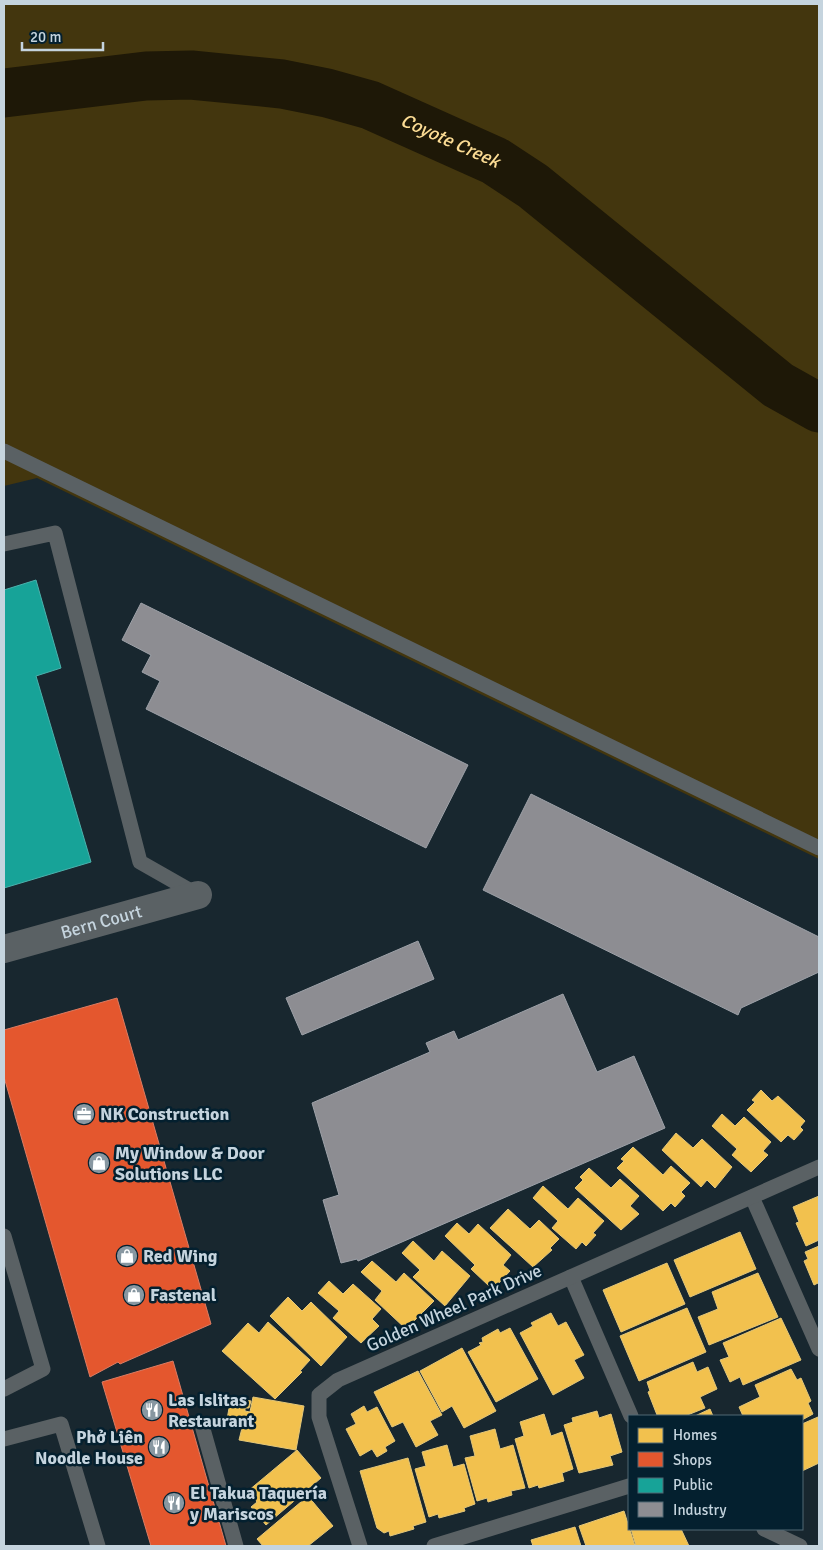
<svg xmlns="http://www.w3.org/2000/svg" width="823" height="1550" font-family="Signika,sans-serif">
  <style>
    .green { fill: #43360e }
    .homes { fill: #f2c14e; stroke: #e4c779 }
    .shops { fill: #e4572e; stroke: #db7c63 }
    .public { fill: #17a398; stroke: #4bb2ad }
    .industry { fill: #8d8d92; stroke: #9ea2a9 }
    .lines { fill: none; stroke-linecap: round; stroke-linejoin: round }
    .river { stroke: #1e1807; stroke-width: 49 }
    .service { stroke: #5a6164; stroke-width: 15 }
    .minor { stroke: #5a6164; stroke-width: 28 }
    .labels { text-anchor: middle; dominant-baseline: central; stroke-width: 5; stroke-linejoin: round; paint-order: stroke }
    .street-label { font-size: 18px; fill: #c5d4de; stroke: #04202f }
    .poi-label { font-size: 18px; font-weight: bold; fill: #c5d4de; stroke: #04202f; text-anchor: start }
    .water-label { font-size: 19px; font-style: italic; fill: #fcdc94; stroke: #04202f }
  </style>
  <rect width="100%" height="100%" fill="#18272f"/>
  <path class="green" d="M4 4H819V859L37 478 4 486Z"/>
  <g class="homes">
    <path d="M761 1090 772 1101 778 1096 805 1121 800 1127 803 1130 794 1140 788 1135 781 1142 747 1110 755 1102 752 1100Z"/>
    <path d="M722 1114 735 1126 744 1117 771 1142 763 1151 768 1155 751 1172 732 1155 737 1149 712 1126Z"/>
    <path d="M676 1133 693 1148 702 1139 732 1167 715 1188 707 1180 701 1187 662 1150Z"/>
    <path d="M633 1147 663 1175 671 1166 690 1183 681 1192 685 1196 675 1207 671 1203 663 1211 617 1168 624 1161 621 1159Z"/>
    <path d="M589 1168 611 1188 620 1179 639 1196 630 1206 639 1214 621 1230 575 1188 583 1180 580 1177Z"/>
    <path d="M543 1186 568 1209 578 1198 604 1221 593 1233 596 1235 586 1246 582 1242 576 1249 552 1228 558 1221 533 1198Z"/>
    <path d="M819 1196V1240L806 1246 796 1223 799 1222 793 1207Z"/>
    <path d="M508 1209 530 1229 539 1220 559 1239 550 1248 552 1250 533 1267 490 1228Z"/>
    <path d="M457 1223 469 1234 478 1224 511 1255 503 1265 510 1271 497 1285 494 1282 489 1286 471 1269 475 1265 445 1236Z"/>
    <path d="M740 1232 756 1269 690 1297 674 1260Z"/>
    <path d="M413 1241 434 1261 442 1251 470 1276 445 1306 413 1277 420 1270 402 1253Z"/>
    <path d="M819 1246V1285L818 1283 814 1285 804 1261 808 1259 805 1252Z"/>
    <path d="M372 1261 396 1282 404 1273 434 1301 406 1329 375 1300 382 1291 361 1272Z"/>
    <path d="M667 1263 685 1304 621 1332 603 1290Z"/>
    <path d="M758 1273 778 1317 709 1345 698 1317 718 1309 712 1292Z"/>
    <path d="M329 1281 343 1294 353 1284 381 1309 372 1319 379 1326 361 1343 333 1318 339 1311 318 1293Z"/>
    <path d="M288 1297 302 1311 311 1302 347 1337 321 1366 270 1316Z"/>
    <path d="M687 1308 706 1352 639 1381 620 1336Z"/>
    <path d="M551 1313 558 1326 566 1322 584 1355 574 1360 584 1378 553 1395 520 1333 533 1326 531 1323Z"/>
    <path d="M781 1318 801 1360 743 1385 740 1377 730 1382 720 1360 729 1357 723 1343Z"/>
    <path d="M268 1322 310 1360 300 1371 302 1372 275 1399 222 1351 248 1323 259 1333Z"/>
    <path d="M510 1328 538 1379 496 1402 468 1352 481 1345 479 1343 483 1342 482 1338 498 1329 500 1333Z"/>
    <path d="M462 1348 496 1411 464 1428 452 1406 442 1412 420 1371Z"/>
    <path d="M693 1362 697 1372 708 1367 717 1389 700 1397 705 1408 685 1416 657 1415 648 1392 650 1391 647 1382Z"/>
    <path d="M791 1369 797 1380 801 1378 811 1401 808 1403 813 1414 802 1420V1416H743L739 1407 760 1397 755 1385Z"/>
    <path d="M418 1371 442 1415 430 1421 438 1435 416 1447 403 1422 392 1427 374 1392Z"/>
    <path d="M231 1397 251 1401 249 1408H245V1411L250 1412 253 1397 304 1406 296 1450 239 1440 242 1428 226 1425Z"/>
    <path d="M364 1406 367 1412 377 1407 395 1441 385 1447 387 1451 377 1457 372 1449 360 1456 346 1429 356 1424 351 1414Z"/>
    <path d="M710 1409 713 1416H695Z"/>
    <path d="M597 1411 599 1418 611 1414 622 1452 610 1456 613 1465 579 1473 564 1425 573 1422 572 1418Z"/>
    <path d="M544 1414 551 1436 562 1432 573 1469 562 1473 564 1481 539 1488 538 1485 529 1488 515 1439 524 1436 520 1422Z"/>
    <path d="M818 1417 819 1463 802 1471V1424Z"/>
    <path d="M495 1429 500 1449 513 1445 525 1488 511 1491 512 1495 488 1502 487 1498 477 1501 465 1458 475 1456 470 1436Z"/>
    <path d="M447 1445 453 1467 464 1464 475 1504 464 1508 465 1511 439 1518 438 1514 429 1517 415 1469 426 1466 422 1452Z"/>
    <path d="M297 1450 321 1478 266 1525 251 1507 257 1502 248 1491Z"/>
    <path d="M408 1458 426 1522 413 1526 414 1529 390 1536 389 1531 384 1533 377 1528 360 1471Z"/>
    <path d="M308 1496 333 1526 308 1546H263L257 1539Z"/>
    <path d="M624 1511 635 1546H586L579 1526Z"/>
    <path d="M575 1527 581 1546H533L531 1540Z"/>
    <path d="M631 1529H681L689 1546H636Z"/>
  </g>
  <g class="shops">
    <path d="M117 998 211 1324 120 1364 118 1362 90 1377 4 1077V1030Z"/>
    <path d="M173 1361 226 1546H151L102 1382Z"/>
  </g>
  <path class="public" d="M36 580 61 668 36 676 91 862 4 888V590Z"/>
  <g class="industry">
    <path d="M141 603 468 765 426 848 146 709 160 681 142 672 151 655 122 640Z"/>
    <path d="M531 794 819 937V972L741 1008 738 1015 483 890Z"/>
    <path d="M418 941 434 979 302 1035 286 998Z"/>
    <path d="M563 994 597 1072 634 1056 665 1128 358 1261 357 1259 341 1263 323 1200 339 1195 312 1103 430 1052 426 1043 454 1031 458 1040Z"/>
  </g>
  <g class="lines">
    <path class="river" id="s1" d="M4 93 146 76 191 75 282 84 327 93 370 105 495 161 533 186 778 385 819 408"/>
    <g class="service">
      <path d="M4 451 819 848"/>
      <path d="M4 544 55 533 140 862 198 895"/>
      <path d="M752 1197 819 1349"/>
      <path d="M4 1236 43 1369 4 1389"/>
      <path d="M571 1277 631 1416"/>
      <path d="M203 1429 236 1546"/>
      <path d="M4 1439 61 1424 98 1546"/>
      <path d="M764 1529 800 1546"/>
      <path d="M360 1546 319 1417V1395L338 1380 819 1167"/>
      <path d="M434 1546 629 1486"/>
    </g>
    <path class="minor" id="s2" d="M4 949 198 895"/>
  </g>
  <defs>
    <g id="office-disc" transform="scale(1.125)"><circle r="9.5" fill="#8897a1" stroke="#04202f"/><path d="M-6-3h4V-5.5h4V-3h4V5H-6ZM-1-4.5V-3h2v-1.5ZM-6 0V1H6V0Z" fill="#fff"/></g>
    <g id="shop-disc" transform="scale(1.125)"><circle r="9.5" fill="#8897a1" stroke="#04202f"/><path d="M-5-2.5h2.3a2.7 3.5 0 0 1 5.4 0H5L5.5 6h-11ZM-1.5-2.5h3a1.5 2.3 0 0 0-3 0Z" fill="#fff"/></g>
    <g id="restaurant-disc" transform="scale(1.125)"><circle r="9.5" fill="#8897a1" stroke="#04202f"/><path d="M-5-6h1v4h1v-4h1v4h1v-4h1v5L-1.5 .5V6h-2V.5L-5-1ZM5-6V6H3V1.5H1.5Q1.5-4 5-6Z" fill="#fff"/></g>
  </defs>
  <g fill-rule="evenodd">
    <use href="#office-disc" x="84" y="1114"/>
    <use href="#shop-disc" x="99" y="1163"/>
    <use href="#shop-disc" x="127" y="1256"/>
    <use href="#shop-disc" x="134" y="1295"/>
    <use href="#restaurant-disc" x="152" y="1410"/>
    <use href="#restaurant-disc" x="159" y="1447"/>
    <use href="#restaurant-disc" x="174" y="1503"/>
  </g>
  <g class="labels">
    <g class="street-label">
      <text stroke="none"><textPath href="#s2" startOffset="101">Bern Court</textPath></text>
      <text transform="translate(454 1308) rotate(-24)">Golden Wheel Park Drive</text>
    </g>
    <g class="poi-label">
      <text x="100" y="1114">NK Construction</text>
      <text x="115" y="1153">My Window &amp; Door<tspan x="115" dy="21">Solutions LLC</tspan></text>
      <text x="143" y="1256">Red Wing</text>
      <text x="150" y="1295">Fastenal</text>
      <text x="168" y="1400">Las Islitas<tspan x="168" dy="21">Restaurant</tspan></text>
      <text x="143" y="1437" text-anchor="end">Phở Liên<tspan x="143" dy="21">Noodle House</tspan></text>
      <text x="190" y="1493">El Takua Taquería<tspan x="190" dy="21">y Mariscos</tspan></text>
    </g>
    <g class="water-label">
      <text stroke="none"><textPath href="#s1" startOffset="458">Coyote Creek</textPath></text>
    </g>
  </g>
  <rect width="823" height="1550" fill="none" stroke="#c5d4de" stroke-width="10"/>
  <rect x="628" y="1415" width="175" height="115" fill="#04202f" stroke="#516875"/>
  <rect x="638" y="1428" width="25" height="15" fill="#f2c14e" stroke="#516875"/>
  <text x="673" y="1440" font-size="15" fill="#c5d4de">Homes</text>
  <rect x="638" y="1452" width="25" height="15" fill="#e4572e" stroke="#516875"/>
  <text x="673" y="1465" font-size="15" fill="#c5d4de">Shops</text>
  <rect x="638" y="1478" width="25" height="15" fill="#17a398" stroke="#516875"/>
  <text x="673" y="1490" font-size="15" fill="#c5d4de">Public</text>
  <rect x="638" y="1502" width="25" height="15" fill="#8d8d92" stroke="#516875"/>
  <text x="673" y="1515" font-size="15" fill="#c5d4de">Industry</text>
  <path d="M22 42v8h81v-8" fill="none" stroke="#c5d4de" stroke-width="2.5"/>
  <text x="30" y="42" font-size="15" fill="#c5d4de" stroke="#04202f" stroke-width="4" paint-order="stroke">20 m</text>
</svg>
